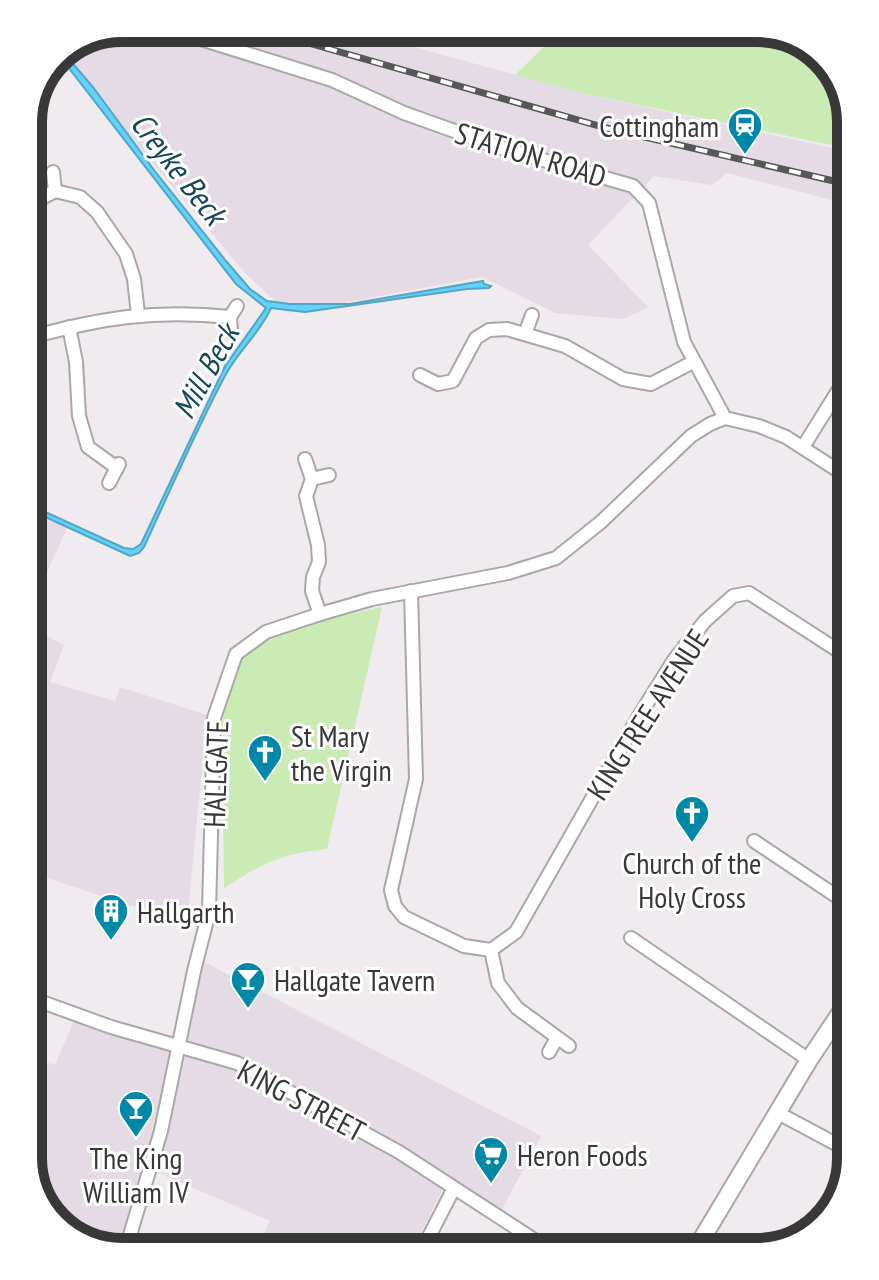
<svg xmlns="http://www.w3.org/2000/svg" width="879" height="1280" font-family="'PT Sans Narrow',sans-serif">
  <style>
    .built { fill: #e5dbe5 }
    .green { fill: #caebb4 }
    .water { fill: #5fd3fc; stroke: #54a4c2; stroke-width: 2 }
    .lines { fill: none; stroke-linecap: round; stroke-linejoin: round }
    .street-casing { stroke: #aaa6aa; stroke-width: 16 }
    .secondary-casing { stroke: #aaa6aa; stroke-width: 20 }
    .street { stroke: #fff; stroke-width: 12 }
    .secondary { stroke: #fff; stroke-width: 16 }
    .rail-casing { stroke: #585758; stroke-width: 7 }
    .rail { stroke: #fff; stroke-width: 4; stroke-dasharray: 12; stroke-linecap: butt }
    .labels { text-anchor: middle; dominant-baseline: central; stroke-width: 6; stroke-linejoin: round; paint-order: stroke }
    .poi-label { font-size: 30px; fill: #393839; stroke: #fff; text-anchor: start }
    .street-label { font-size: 30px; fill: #393839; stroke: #fff }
    .water-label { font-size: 32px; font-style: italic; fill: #164859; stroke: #fff }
    .rim { fill: none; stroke: #393839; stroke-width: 10 }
  </style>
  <rect width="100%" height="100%" fill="#efebef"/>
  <g class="built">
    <path d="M122 28H344L586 94 851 152V200H832L727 173 712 185 654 176 588 245 648 307 623 319 555 313 482 277 288 313 246 274 59 52Z"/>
    <path d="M28 515 68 526 28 614Z"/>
    <path d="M28 626 64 645 50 682 115 701 120 687 207 715 188 913 135 907 38 875 28 901Z"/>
    <path d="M204 962 541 1136 499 1215 445 1185 411 1252H224L231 1239 256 1249 270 1221 154 1171 139 1234 131 1252H116L74 1239 40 1205 28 1158V1056L55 1065 75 1019 184 1051Z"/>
  </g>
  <g class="green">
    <path d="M563 28H764L809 44 839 75 851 122V149L586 94 515 75Z"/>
    <path d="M382 607 327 849C280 854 263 863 224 888L222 717 243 656 271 637 323 620Z"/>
  </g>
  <path class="water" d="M62 51 93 87 154 170 226 261 250 289 267 301 290 304H350L483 281 484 284 491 286 489 288 467 289 305 312 271 308C260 333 239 350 226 374 196 430 171 489 144 547L139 553 130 556 28 509V504L124 548 133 549 141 544 225 366 266 308 236 284 58 54Z"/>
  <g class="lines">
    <g class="street-casing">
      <g id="street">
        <path d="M166 28H167"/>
        <path d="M191 36 332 80 404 113 502 148 633 186 649 203 684 342 725 418"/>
        <path d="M53 172 55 191"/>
        <path d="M28 206 55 191 80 197 97 212 126 254 134 279 138 314"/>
        <path d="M69 327 76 362 79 416 88 447 117 468"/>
        <path d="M231 332 230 317 237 306"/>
        <path d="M525 334 532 315"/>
        <path d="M28 338C100 318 155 309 230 317"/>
        <path d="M420 375 438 384 453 381 476 338 489 330 507 329 565 346 623 379 651 384 693 362"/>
        <path d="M725 418 759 426 786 437 851 479"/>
        <path d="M803 447 851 370"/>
        <path d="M305 459 312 479 306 496 318 545 319 562 313 577 312 591 320 614"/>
        <path d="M312 479 329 475"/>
        <path d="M109 483 119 464"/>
        <path d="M411 591 416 779 391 890 395 906 404 917 464 946 491 950"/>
        <path d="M754 841 851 906"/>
        <path d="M631 938 809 1060"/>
        <path d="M28 997 111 1027 237 1063 399 1152 553 1252"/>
        <path d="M569 1046 517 1008 498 983 491 950 516 932 639 716 674 660 705 621 733 596 749 593 851 659"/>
        <path d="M549 1052 557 1038"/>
        <path d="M778 1113 851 1152"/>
        <path d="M125 1252 161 1131 194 971 209 912 214 718 236 654 266 632 320 614 372 599 508 573 556 558 601 522 691 436 710 424 725 418"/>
        <path d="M421 1252 454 1188"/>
      </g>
    </g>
    <g class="secondary-casing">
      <path id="secondary" d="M694 1252 809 1060 851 997"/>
    </g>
    <use href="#street" class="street"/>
    <use href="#secondary" class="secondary"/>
    <g class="rail-casing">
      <path id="rail" d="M256 28 606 128 851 185"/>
    </g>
    <use href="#rail" class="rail"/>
  </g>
  <defs>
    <g id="station-pin" transform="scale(1.8)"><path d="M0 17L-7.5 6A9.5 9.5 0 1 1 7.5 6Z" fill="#0088a8" stroke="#fff"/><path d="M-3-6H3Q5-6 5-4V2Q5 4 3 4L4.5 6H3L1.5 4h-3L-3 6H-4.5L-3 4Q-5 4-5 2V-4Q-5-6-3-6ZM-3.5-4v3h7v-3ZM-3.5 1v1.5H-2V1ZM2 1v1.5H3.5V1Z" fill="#fff"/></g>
    <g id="church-pin" transform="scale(1.8)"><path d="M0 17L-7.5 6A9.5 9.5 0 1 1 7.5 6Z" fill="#0088a8" stroke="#fff"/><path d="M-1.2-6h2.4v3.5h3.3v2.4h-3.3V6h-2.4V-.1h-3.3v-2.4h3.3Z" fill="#fff"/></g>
    <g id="building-pin" transform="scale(1.8)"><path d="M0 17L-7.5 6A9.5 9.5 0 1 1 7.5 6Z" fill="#0088a8" stroke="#fff"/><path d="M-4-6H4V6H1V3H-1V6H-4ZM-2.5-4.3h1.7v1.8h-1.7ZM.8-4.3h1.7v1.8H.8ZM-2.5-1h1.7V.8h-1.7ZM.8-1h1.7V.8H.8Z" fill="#fff"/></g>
    <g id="bar-pin" transform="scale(1.8)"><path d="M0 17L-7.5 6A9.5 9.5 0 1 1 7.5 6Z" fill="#0088a8" stroke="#fff"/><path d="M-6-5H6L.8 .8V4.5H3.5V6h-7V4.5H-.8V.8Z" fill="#fff"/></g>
    <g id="supermarket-pin" transform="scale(1.8)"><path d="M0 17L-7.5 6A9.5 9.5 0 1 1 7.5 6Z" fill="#0088a8" stroke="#fff"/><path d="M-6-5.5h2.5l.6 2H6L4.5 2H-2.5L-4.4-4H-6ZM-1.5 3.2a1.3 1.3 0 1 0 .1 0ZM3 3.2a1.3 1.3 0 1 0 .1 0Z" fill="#fff"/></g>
  </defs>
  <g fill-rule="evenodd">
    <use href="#station-pin" x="745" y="125"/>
    <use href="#church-pin" x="265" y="752"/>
    <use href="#church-pin" x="692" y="813"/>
    <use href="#building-pin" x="111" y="911"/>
    <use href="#bar-pin" x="248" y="979"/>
    <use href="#bar-pin" x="136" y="1108"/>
    <use href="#supermarket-pin" x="491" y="1154"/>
  </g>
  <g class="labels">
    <g class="poi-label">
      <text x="719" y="125" text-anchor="end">Cottingham</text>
      <text x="291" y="735">St Mary<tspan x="291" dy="34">the Virgin</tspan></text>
      <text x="692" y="862" text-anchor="middle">Church of the<tspan x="692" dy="34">Holy Cross</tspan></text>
      <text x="137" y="911">Hallgarth</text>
      <text x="274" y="979">Hallgate Tavern</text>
      <text x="517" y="1154">Heron Foods</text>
      <text x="136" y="1157" text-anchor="middle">The King<tspan x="136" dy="34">William IV</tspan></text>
    </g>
    <g class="street-label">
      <text transform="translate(531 154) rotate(17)">STATION ROAD</text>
      <text transform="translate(647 714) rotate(-57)">KINGTREE AVENUE</text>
      <text transform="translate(215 774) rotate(-88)">HALLGATE</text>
      <text transform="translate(302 1100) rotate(28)">KING STREET</text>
    </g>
    <g class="water-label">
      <text transform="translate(179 168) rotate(52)">Creyke Beck</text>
      <text transform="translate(205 371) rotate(-61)">Mill Beck</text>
    </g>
  </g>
  <path d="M0 0H879V1280H0ZM122 42H757A80 80 0 0 1 837 122V1158A80 80 0 0 1 757 1238H122A80 80 0 0 1 42 1158V122A80 80 0 0 1 122 42Z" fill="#fff" fill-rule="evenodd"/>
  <path class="rim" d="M122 42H757A80 80 0 0 1 837 122V1158A80 80 0 0 1 757 1238H122A80 80 0 0 1 42 1158V122A80 80 0 0 1 122 42Z"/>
</svg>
